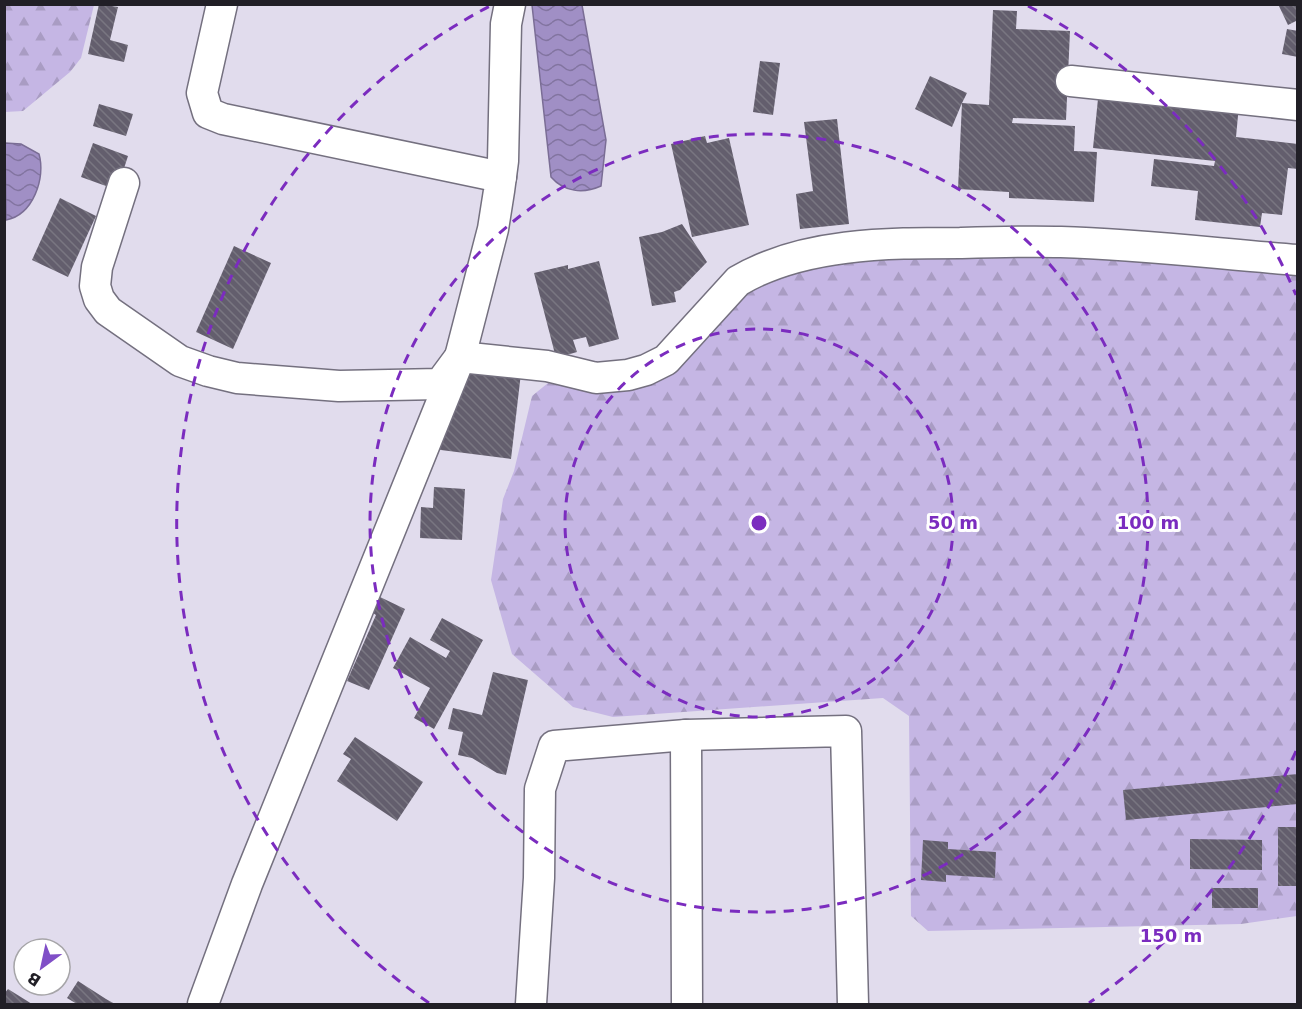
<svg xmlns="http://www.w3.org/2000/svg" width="1302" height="1009" font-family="'DejaVu Sans',sans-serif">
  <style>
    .forest { fill: url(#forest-firs) }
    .water { fill: url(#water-waves); stroke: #7a6d95; stroke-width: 1.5 }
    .building { fill: url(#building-back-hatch) }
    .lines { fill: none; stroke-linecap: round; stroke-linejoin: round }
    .minor-casing { stroke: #74707f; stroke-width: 33 }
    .minor { stroke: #fff; stroke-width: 30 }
    .ring { fill: none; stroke: #7b2cbf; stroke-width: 3; stroke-dasharray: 10 8 }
    .centre { fill: #7b2cbf; stroke: #fff; stroke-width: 3 }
    .ring-label { font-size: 18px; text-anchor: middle; font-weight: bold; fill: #7b2cbf; stroke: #fff; stroke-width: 6; stroke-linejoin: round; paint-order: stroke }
  </style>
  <defs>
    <pattern id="forest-firs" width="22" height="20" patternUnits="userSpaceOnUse" patternTransform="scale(1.5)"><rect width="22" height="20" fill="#c5b6e4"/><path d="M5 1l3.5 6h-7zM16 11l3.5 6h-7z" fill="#a99cc3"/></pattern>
    <pattern id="water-waves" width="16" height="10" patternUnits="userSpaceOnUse" patternTransform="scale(1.5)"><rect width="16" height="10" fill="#a08fc5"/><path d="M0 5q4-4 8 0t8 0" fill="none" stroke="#8274a0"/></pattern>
    <pattern id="building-back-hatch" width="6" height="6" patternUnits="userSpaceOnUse" patternTransform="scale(1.5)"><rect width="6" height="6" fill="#635e6d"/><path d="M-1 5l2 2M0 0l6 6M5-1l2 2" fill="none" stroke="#797681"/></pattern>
  </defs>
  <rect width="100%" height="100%" fill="#e1dced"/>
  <g class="forest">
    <path d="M5 4 94 5 81 58 70 72 23 111 5 112Z"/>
    <path d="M1060 253 1297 272V916L1241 924 928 931 911 916 909 716 883 698 613 717 573 707 512 654 491 580 503 499 514 471 532 396 548 383 598 391 653 384 671 373 731 303 795 267 845 261Z"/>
  </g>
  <g class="water">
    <path d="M532 5H582L606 140 601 186C583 194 564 192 551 177Z"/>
    <path d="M5 143 21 144 39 154C46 178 33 215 6 220Z"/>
  </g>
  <g class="building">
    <path d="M99 4 118 7 110 40 128 45 124 62 88 54Z"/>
    <path d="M1278 4H1298V20L1288 25Z"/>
    <path d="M993 10 1017 11 1016 29 1070 31 1066 120 1013 118 1012 123 1075 126 1074 151 1097 152 1094 202 1009 198V192L958 189 962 103 952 127 915 109 930 76 967 93 962 103 989 105Z"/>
    <path d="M1287 29 1298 31V57L1282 54Z"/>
    <path d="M760 61 780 63 773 115 753 112Z"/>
    <path d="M1099 89 1239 105 1236 137 1298 144V169L1288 168 1282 215 1262 213 1260 227 1195 220 1198 191 1151 186 1154 159 1214 166 1215 161 1093 148Z"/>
    <path d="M99 104 133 114 126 136 93 126Z"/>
    <path d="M837 119 849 224 800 229 796 194 813 191 804 122Z"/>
    <path d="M705 136 707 143 729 138 749 225 692 237 671 144Z"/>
    <path d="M93 143 128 156 117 190 81 177Z"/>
    <path d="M60 198 96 216 68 277 32 260Z"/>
    <path d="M682 224 707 262 680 290 674 292 676 302 652 306 639 237 662 232Z"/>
    <path d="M234 246 271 263 233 349 196 332Z"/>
    <path d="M599 261 619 339 589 347 586 337 573 340 577 352 556 358 534 273 568 265V269Z"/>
    <path d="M492 369 521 373 511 459 433 449 466 373Z"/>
    <path d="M434 487 465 489 462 540 420 538 421 507 433 508Z"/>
    <path d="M380 597 405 609 369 690 347 681 376 615 373 613Z"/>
    <path d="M442 618 483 640 434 729 414 718 430 688 393 668 410 637 446 658 450 651 430 640Z"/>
    <path d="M493 672 528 680 506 775 497 773 472 758 458 755 463 732 448 729 453 708 482 715Z"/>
    <path d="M355 737 423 782 397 821 337 781 351 759 343 754Z"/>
    <path d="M1298 774V804L1126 820 1123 790Z"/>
    <rect x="1278" y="827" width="20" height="59"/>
    <path d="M1190 839 1262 840V870L1190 869Z"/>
    <path d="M923 840 948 842V849L996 852 995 878 946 875V882L921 880Z"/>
    <rect x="1212" y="888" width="46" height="20"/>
    <path d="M78 981 106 999 115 1004H77L67 998Z"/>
    <path d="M8 989 32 1004H4V994Z"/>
  </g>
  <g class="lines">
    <g class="minor-casing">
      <g id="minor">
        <path d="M222 4 202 93 208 113 223 119 501 177"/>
        <path d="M1071 81 1298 105"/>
        <path d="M124 183 97 267 95 286 99 299 108 311 180 361 208 371 237 378 339 386 440 384 460 357 547 366 596 378 628 375 646 370 666 360 738 281C802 243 887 243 960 243 994 242 1027 241 1061 242 1139 244 1219 254 1298 260"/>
        <path d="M686 735 687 1004"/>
        <path d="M203 1004 247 884 460 357 493 229 499 191 503 161 506 24 510 4"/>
        <path d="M531 1004 539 878 540 789 554 746 686 735 846 731 853 1004"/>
      </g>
    </g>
    <use href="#minor" class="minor"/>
  </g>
  <g class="ring">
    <circle cx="759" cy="523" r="194"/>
    <circle cx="759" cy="523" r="389"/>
    <path d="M1296 751A583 583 0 0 1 1089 1003M429 1003A583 583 0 0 1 490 6M1028 6A583 583 0 0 1 1296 295"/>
  </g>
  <circle cx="759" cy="523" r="9" class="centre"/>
  <g class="ring-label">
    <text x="953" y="529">50 m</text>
    <text x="1148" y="529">100 m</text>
    <text x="1171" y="942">150 m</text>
  </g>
  <rect width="1302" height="1009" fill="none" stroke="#211f26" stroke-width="12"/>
  <g transform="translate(42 967) rotate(213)"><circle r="28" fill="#ffffff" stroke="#a6a5a8" stroke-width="1.5"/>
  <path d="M0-4.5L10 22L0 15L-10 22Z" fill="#804fc7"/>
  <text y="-9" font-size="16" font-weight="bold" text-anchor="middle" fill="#211f26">B</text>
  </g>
</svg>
